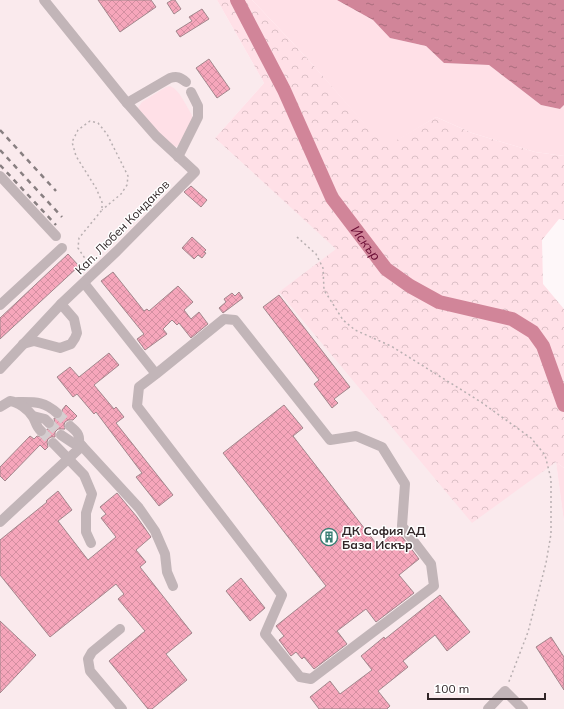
<svg xmlns="http://www.w3.org/2000/svg" width="564" height="709" font-family="Mulish,sans-serif">
  <style>
    .built { fill: #faeaed }
    .green { fill: #ffe0e7 }
    .forest { fill: url(#forest-crowns) }
    .water { fill: url(#water-ripples) }
    .lines { fill: none; stroke-linecap: round; stroke-linejoin: round }
    .river { stroke: #d18599; stroke-width: 14 }
    .building { fill: url(#building-cross-hatch); stroke: #a2868c }
    .minor-tunnel { stroke: #d5cdcf; stroke-width: 10; stroke-dasharray: 10 5; stroke-linecap: butt }
    .path { stroke: #b8afb1; stroke-width: 1.5; stroke-dasharray: 2 3; stroke-linecap: butt }
    .minor { stroke: #c2b5b8; stroke-width: 10 }
    .rail { stroke: #887f81; stroke-width: 2.5; stroke-dasharray: 5 5; stroke-linecap: butt }
    .labels { text-anchor: middle; dominant-baseline: central; stroke-width: 3; stroke-linejoin: round; paint-order: stroke }
    .street-label { font-size: 12px; fill: #312628; stroke: #fff }
    .poi-label { font-size: 12px; font-weight: bold; fill: #312628; stroke: #fff; text-anchor: start }
    .water-label { font-size: 13px; font-style: italic; fill: #680b33; stroke: #fff }
  </style>
  <defs>
    <pattern id="forest-crowns" width="20" height="18" patternUnits="userSpaceOnUse"><rect width="20" height="18" fill="#ffe0e7"/><path d="M2 6a3 3 0 1 1 6 0M12 15a3 3 0 1 1 6 0" fill="none" stroke="#dbc0c6"/></pattern>
    <pattern id="water-ripples" width="26" height="14" patternUnits="userSpaceOnUse"><rect width="26" height="14" fill="#d18599"/><path d="M2 4q2-2 4 0t4 0M15 11q2-2 4 0t4 0" fill="none" stroke="#aa6d7d"/></pattern>
    <pattern id="building-cross-hatch" width="8" height="8" patternUnits="userSpaceOnUse"><rect width="8" height="8" fill="#f6a6bb"/><path d="M0 0l8 8M0 8l8-8" fill="none" stroke="#d38fa1"/></pattern>
  </defs>
  <rect width="100%" height="100%" fill="#fef7f9"/>
  <path class="built" d="M0 0H217L264 83 215 138 337 249 280 292 556 461 564 522V709H0Z"/>
  <g class="green">
    <path d="M252 0H337L373 20 390 38 426 46 444 63 489 65 541 105 560 109 564 105V156L535 152 472 133 436 117 385 148 306 57Z"/>
    <path d="M170 86C180 90 186 106 192 115V119L180 143 176 147 169 145 138 108 142 102 166 87Z"/>
    <path d="M556 462 564 468V522Z"/>
  </g>
  <path class="forest" d="M217 0H252L306 57 385 147 436 117 472 133 535 152 564 156V220L559 219 542 240 543 284 564 309V468L556 462 472 523 279 292 336 249 215 138 264 83Z"/>
  <path class="water" d="M337 0H564V105L560 109 541 105 489 65 444 63 426 46 390 38 373 20Z"/>
  <g class="lines">
    <path class="river" id="s1" d="M237 0 284 90 332 198 386 269 410 286 439 302 512 319 533 332 543 346 564 405"/>
  </g>
  <g class="building">
    <path d="M98 0H151L156 7 120 32Z"/>
    <path d="M172 0H175L181 9 174 14 167 3Z"/>
    <path d="M202 9 209 19 180 37 176 31 192 21 189 17Z"/>
    <path d="M209 59 230 89 217 98 196 68Z"/>
    <path d="M191 186 207 200 201 207 184 192Z"/>
    <path d="M192 237 206 250 204 252 206 253 202 258 198 255 194 259 182 248Z"/>
    <path d="M68 254 79 266 0 339V318Z"/>
    <path d="M113 272 144 311 147 309 149 311 178 286 193 302 184 310 191 319 199 312 208 324 191 338 179 323 177 325 172 320 163 329 167 334 145 350 137 339 144 334 101 281Z"/>
    <path d="M239 292 243 298 223 313 219 308 226 302 224 299 232 293 235 296Z"/>
    <path d="M279 295 350 387 334 399 338 403 332 408 314 384 319 380 263 307Z"/>
    <path d="M109 353 119 365 94 385 114 409 116 407 124 417 116 423 173 495 159 506 136 477 142 473 96 412 94 414 77 394 73 397 57 377 70 367 79 377Z"/>
    <path d="M66 405 77 416 73 420H68L65 422 64 425 65 429H58L55 432V437H51L48 439 47 442 48 447 45 450 40 445 5 481 0 476V467L30 436 34 439 37 436 43 437 45 436 47 429H51L55 425 54 418 59 419 62 417 63 414 62 410Z"/>
    <path d="M284 405 303 428 293 436 378 546 397 530 419 559 399 575 414 593 376 622 366 609 337 631 347 644 314 669 304 657 302 659 296 652 291 656 279 640 284 636 276 626 326 586 223 453Z"/>
    <path d="M58 491 72 510 58 521 88 560 116 537 101 518 106 514 100 507 117 493 137 517 151 537 136 550 146 562 140 567 192 633 166 654 187 680 152 709H148L109 661 145 631 118 599 124 594 116 584 50 637 0 575V540L47 502 46 501Z"/>
    <path d="M241 578 265 608 250 621 226 591Z"/>
    <path d="M440 595 470 632 447 651 435 635 403 661 408 667 378 691 390 706 387 709H319L310 697 330 681 340 694 372 670 361 656 384 637 385 639Z"/>
    <path d="M0 621 36 655 0 693Z"/>
    <path d="M551 637 564 657V690L536 647Z"/>
  </g>
  <g class="lines">
    <g class="minor-tunnel">
      <path d="M57 413 70 426"/>
      <path d="M49 423 61 435"/>
      <path d="M41 431 53 443"/>
    </g>
    <g class="path">
      <path d="M297 237 316 254 323 268 324 290 343 320 355 330 391 346 481 402 531 438 545 455 551 479V534L546 563 528 632 508 684"/>
      <path d="M90 266 78 248 79 238 102 210V202L96 188 76 156 72 142 78 130 90 121 98 123 107 134 128 176 127 185 121 194 102 210"/>
    </g>
    <g class="minor">
      <path d="M127 103 170 78C177 76 180 77 186 82"/>
      <path d="M178 157 198 117V106L191 92"/>
      <path d="M0 176 56 236"/>
      <path d="M84 283 156 374 139 387 137 406 282 595 265 634 300 677 311 679 434 586 431 564 402 526 405 484 382 447 356 436 330 440 235 320 224 319 156 374"/>
      <path d="M0 305 62 248"/>
      <path d="M23 344 34 341 60 348 71 344 75 338 77 333 74 319 61 304"/>
      <path d="M0 369 61 304 117 251 195 172 156 136 127 103 44 0"/>
      <path d="M18 402C35 402 44 401 57 413"/>
      <path d="M0 407 10 401C18 402 28 409 33 417 36 422 36 427 41 431"/>
      <path d="M33 416 45 419 49 423"/>
      <path d="M70 426C76 431 80 434 79 442L82 446"/>
      <path d="M61 435 73 443 79 442"/>
      <path d="M53 443 84 475 92 494 86 513V532L91 543"/>
      <path d="M0 522 82 446 139 508 155 531 165 554 167 572 173 586"/>
      <path d="M120 629 92 652 88 659 90 671 122 709"/>
      <path d="M488 709 505 691 523 709"/>
    </g>
    <g class="rail">
      <path d="M0 130 56 191"/>
      <path d="M0 150 62 217"/>
      <path d="M0 165 56 225"/>
    </g>
  </g>
  <defs>
    <g id="building-ring" transform="scale(0.9)"><circle r="9.5" fill="#fff" stroke="#397e74" stroke-width="1.5"/><path d="M-4-6H4V6H1V3H-1V6H-4ZM-2.5-4.3h1.7v1.8h-1.7ZM.8-4.3h1.7v1.8H.8ZM-2.5-1h1.7V.8h-1.7ZM.8-1h1.7V.8H.8Z" fill="#397e74"/></g>
  </defs>
  <g fill-rule="evenodd">
    <use href="#building-ring" x="329" y="537"/>
  </g>
  <g class="labels">
    <g class="street-label">
      <text transform="translate(122 227) rotate(-45)">Кап. Любен Кондаков</text>
    </g>
    <g class="poi-label">
      <text x="342" y="530">ДК София АД<tspan x="342" dy="14">База Искър</tspan></text>
    </g>
    <g class="water-label">
      <text stroke="none"><textPath href="#s1" startOffset="276">Искър</textPath></text>
    </g>
  </g>
  <path d="M428 693v6h117v-6" fill="none" stroke="#312628" stroke-width="2"/>
  <text x="434" y="693" font-size="12" fill="#312628" stroke="#ffffff" stroke-width="3" paint-order="stroke">100 m</text>
</svg>
